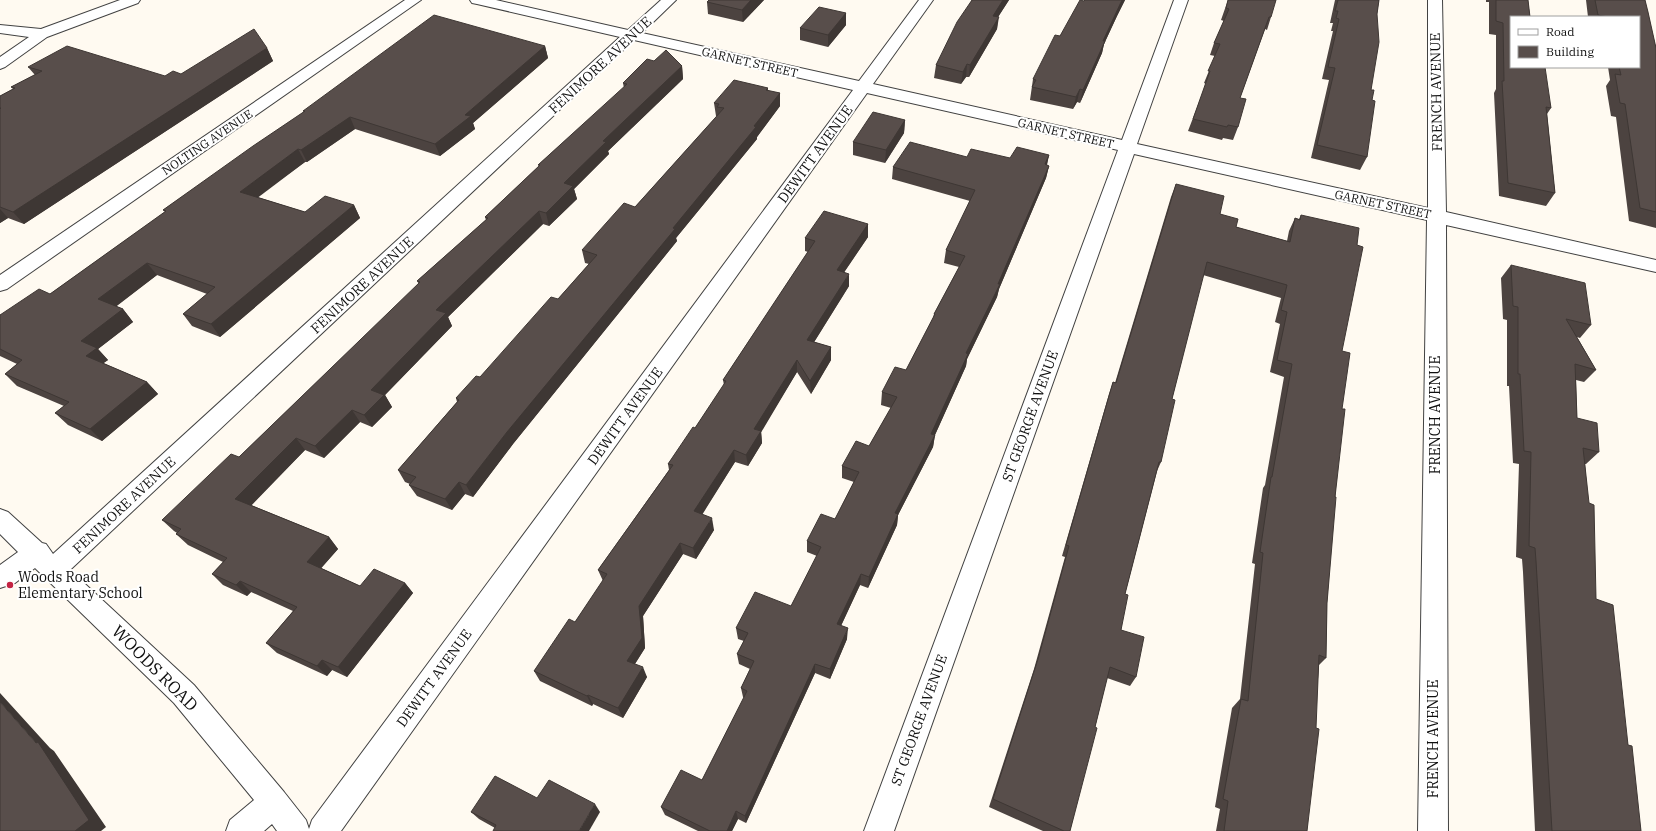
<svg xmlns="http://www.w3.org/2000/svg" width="1656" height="831" font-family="'IBM Plex Serif',serif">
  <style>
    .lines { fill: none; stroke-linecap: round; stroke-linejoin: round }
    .minor-casing { stroke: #424242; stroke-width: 2 }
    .minor { fill: #fff; fill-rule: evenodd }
    .wall { fill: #4c4340 }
    .shaded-wall { fill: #3e3734 }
    .building { fill: #584e4b; stroke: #3e3734 }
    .poi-dot { fill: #c32343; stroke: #fff; stroke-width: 1.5 }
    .labels { text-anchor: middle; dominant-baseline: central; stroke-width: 4; stroke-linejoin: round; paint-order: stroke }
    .far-street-label { font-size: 12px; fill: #0f0f0f; stroke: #fff }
    .street-label { font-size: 14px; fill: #0f0f0f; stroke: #fff }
    .poi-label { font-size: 14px; fill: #0f0f0f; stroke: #fff; text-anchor: start }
    .near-street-label { font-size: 17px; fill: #0f0f0f; stroke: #fff }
  </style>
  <rect width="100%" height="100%" fill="#fffaf1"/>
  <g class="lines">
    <g class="minor-casing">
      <g id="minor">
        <path d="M120 0H140L138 3 47 37 5 67 0 69V57L29 37 0 33V25L41 29Z"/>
        <path d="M405 0H421L7 289 0 291V275Z"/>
        <path d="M470 0H496L628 30 661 0H676L642 33 859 81 919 0H933L873 84 1122 140 1174 0H1188L1137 144 1428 208V0H1442L1446 212 1656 260V272L1446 225 1448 831H1418L1427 220 1134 154 894 831H864L1118 150 867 93 341 831H277L272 824 264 831H226L230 820 254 800 174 703 35 568 15 583 0 588V565L18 552 0 534V509L8 512 42 543 46 544 53 554 620 37 477 4 472 3ZM634 40 853 90 312 820 309 829 306 820 284 792 194 685 70 570Z"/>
      </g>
    </g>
    <use href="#minor" class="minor"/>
  </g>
  <g class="wall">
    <path d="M709 0H764L743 22 708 14 707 2Z"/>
    <path d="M972 0H1009L998 17 997 29 969 77H966L961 84 934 78 936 65Z"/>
    <path d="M1085 0H1125L1117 16 1104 44 1102 53 1080 103 1077 102 1073 109 1030 100 1033 79 1060 36Z"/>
    <path d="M1228 0 1271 17 1267 30 1265 29 1240 98 1238 127 1233 140 1223 138 1222 140 1188 131 1206 84 1204 83 1215 56 1210 55 1214 43 1224 21 1221 20Z"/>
    <path d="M1335 0H1379L1377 14 1371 90 1372 100 1367 157 1360 170 1311 158 1329 80 1322 79 1333 31H1331L1333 23H1330Z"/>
    <path d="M1486 0H1528L1530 17 1551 108 1547 114 1555 193 1546 206 1499 196 1494 93 1496 89V35L1489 34V2H1486Z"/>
    <path d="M1586 0H1645L1656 48V228L1629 221 1616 117 1611 116 1606 86 1610 80 1608 67H1639V17H1588Z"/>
    <path d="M846 13V25L828 47 800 40V28Z"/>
    <path d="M545 46 548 58 473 123 475 129 440 156 355 129 307 162H305L257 197 305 212 354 205 360 218 220 337 192 326 183 314 207 294 157 275 116 306 123 309 133 322 98 349 108 360 103 363 147 382 158 394 102 441 68 425 55 413 64 406 17 386 5 374 17 364 0 356V315L50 294 165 212 163 210 304 112 303 111Z"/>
    <path d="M267 48 273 61 24 224 8 218 0 223V96L13 89 11 87 35 75 28 67 165 76 181 74Z"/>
    <path d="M654 61 682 66 683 79 608 151 609 154 574 189 577 199 549 226 543 224 448 317 452 326 385 395 392 407 372 427 360 422 324 458 305 450 251 505 329 537 338 549 321 568 360 586 405 583 413 593 347 677 332 670 327 676 277 653 266 643 293 611 251 592 247 596 223 585 212 574 223 562 188 545 176 534 177 533 174 531 162 520 239 457 419 284 417 281 486 220 485 217 539 166 538 165 624 88 623 83Z"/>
    <path d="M768 88V91L780 93V106L757 137V139L676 238 677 241 513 444 473 497 465 494 452 510 417 496 409 485 410 484 405 482 398 470 457 402 456 398 480 377 558 299 589 264 585 263 582 250 635 207 717 116H716L714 103Z"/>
    <path d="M905 120 904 133 885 163 853 155V142Z"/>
    <path d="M1049 155 1047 165 1049 166 1046 178 999 289 997 297 967 359 966 366 935 435 933 447 898 515 897 525 868 588 860 585 841 626 847 639 830 679 815 673 746 823 738 819 732 831H698L665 815 661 807 702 780 744 698 743 697 741 688 750 669 739 664 737 654 744 641 738 639 736 628 791 606 817 556 807 552V541L835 519 854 482 842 478V466L869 446 891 408 881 405 882 392 906 370 933 318 934 314 959 267 944 263 946 250 970 201 892 179 893 167 967 157 1010 158Z"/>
    <path d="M1176 184 1220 214 1236 227 1287 241 1289 231 1295 218 1299 219 1301 215 1342 351V409L1327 603 1326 658 1319 665 1307 831H1216L1220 809 1215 807 1232 708 1240 699 1255 564 1252 563 1263 488 1265 485 1284 377 1270 372 1280 324 1275 322 1281 298 1203 275 1172 399 1161 462 1157 471 1125 594 1121 630 1136 677 1130 686 1107 678 1070 831H1043L989 807 1034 669 1065 557 1062 556 1109 394 1113 382 1115 383 1171 197Z"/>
    <path d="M868 224V237L844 272 849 286 814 342 831 347V360L811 394 797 372 761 431 762 443 748 466 735 462 702 514 714 530 696 559 683 554 643 616 645 648 635 664 647 677 623 718 593 704 592 706 540 681 534 671 575 622 603 581 598 570 669 470 668 464 695 428 724 385 723 380 808 252 805 251V238Z"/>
    <path d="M1511 265 1591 325 1580 338 1577 337 1596 370 1584 382 1576 380 1577 418 1599 452 1586 464H1585L1596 599 1628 745 1641 831H1535L1523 572 1522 559 1516 557 1519 464 1513 463 1509 386H1507V320L1503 319 1501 278Z"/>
    <path d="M537 798 600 812 495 828 479 819 471 812Z"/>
  </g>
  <g class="shaded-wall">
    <path d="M751 0H764L743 22 742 10Z"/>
    <path d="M1003 0H1009L991 28 993 16Z"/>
    <path d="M1122 0H1125L1117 16 1104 44 1102 53 1080 103 1083 90 1103 41Z"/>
    <path d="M846 13V25L828 47V35Z"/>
    <path d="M999 17 997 29 969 77 970 65Z"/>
    <path d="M545 46 548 58 473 123 475 129 440 156 435 144 465 115Z"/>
    <path d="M267 48 273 61 24 224 13 212Z"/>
    <path d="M967 64 966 77 961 84 963 72Z"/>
    <path d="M682 66 683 79 608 151 609 154 574 189 577 199 549 226 546 213 564 183 603 141Z"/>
    <path d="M1080 89 1077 102 1073 109 1076 97Z"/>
    <path d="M780 93V106L757 137V139L676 238 677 241 513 444 473 497 466 485 507 432 673 228Z"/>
    <path d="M350 117 355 129 307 162 301 150Z"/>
    <path d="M905 120 904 133 885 163 886 150Z"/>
    <path d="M298 149 305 162 248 205 240 192Z"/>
    <path d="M1049 155 1046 168 1045 164Z"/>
    <path d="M1049 166 1046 178 999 289 997 297 967 359 966 366 934 437 935 435 933 447 898 515 897 525 868 588 869 577 895 513 931 434 966 353 998 284Z"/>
    <path d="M354 205 360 218 220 337 211 324Z"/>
    <path d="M0 209 8 218 0 223Z"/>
    <path d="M539 211 543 224 448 317 452 326 385 395 392 407 372 427 364 415 371 390 436 310Z"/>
    <path d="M868 224V237L837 283V270Z"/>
    <path d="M147 263 157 275 109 312 98 299Z"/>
    <path d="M849 274V286L808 352 807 340Z"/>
    <path d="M123 309 133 322 98 349 108 360 97 368 86 356 81 341Z"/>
    <path d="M831 347V360L811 394 810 381Z"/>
    <path d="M797 360V372L759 436 761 431 762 443 748 466 746 455 754 429Z"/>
    <path d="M147 382 158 394 102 441 90 429Z"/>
    <path d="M352 410 360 422 324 458 315 446Z"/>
    <path d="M296 438 305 450 246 511 235 499Z"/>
    <path d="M734 450 735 462 697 523 694 511Z"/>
    <path d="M459 482 465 494 452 510 445 499Z"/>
    <path d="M712 518 714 530 696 559 693 548Z"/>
    <path d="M329 537 338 549 317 573 307 562Z"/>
    <path d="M680 543 683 554 643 616 645 648 631 670 627 661 639 606Z"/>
    <path d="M861 574 860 585 837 634V624Z"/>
    <path d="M240 581 251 592 247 596 236 585Z"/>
    <path d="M405 583 413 593 347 677 338 667Z"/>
    <path d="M848 628 847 639 830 679V669Z"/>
    <path d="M322 660 332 670 327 676 317 666Z"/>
    <path d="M815 664V673L746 823 745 816Z"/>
    <path d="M643 667 647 677 623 718 618 708Z"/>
    <path d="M0 693 50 748 54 751 106 827 101 831H75L36 743 0 702Z"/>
    <path d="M588 695 593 704 592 706 587 696Z"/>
    <path d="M595 804 600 812 589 831H579Z"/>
    <path d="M736 811 738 819 732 831H727Z"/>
  </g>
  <g class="building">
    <path d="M709 0H751L742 10 707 2Z"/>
    <path d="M972 0H1003L993 16 999 17 970 65 967 64 963 72 936 65 957 22Z"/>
    <path d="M1080 0 1084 1 1085 0H1122L1103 41H1105L1083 90 1080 89 1076 97 1032 87 1036 80 1033 79 1055 35 1060 36Z"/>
    <path d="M1228 0H1276L1271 17H1269L1240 98 1246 99 1238 127 1228 125 1227 127 1193 119 1210 71H1208L1220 44 1214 43 1229 9 1226 8Z"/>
    <path d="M1338 0H1379L1377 14 1379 42 1371 90H1374L1372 100 1375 101 1367 157 1317 145 1335 68 1328 67 1339 19 1336 18 1338 11H1335Z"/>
    <path d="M1496 0H1528L1530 17H1511V67H1545L1551 108 1546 107 1555 193 1508 183 1502 81H1504L1503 23 1496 21Z"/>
    <path d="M1595 0H1645L1648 12 1656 48V212L1640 208 1625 104 1620 103 1615 74 1621 75 1619 67H1639V17H1608L1598 15Z"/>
    <path d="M819 7 846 13 828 35 800 28Z"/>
    <path d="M434 15 545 46 465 115 471 116 435 144 350 117 301 150 298 149 240 192 305 212 325 196 354 205 211 324 183 314 215 287 147 263 98 299 123 309 81 341 97 348 86 356 147 382 90 429 55 413 69 402 5 374 22 360 0 349V315L39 289 50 294 166 211 163 210 253 146 305 111H303Z"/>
    <path d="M254 29 267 48 13 212 0 207V109L1 108H0V96L15 88 11 87 42 71 28 67 67 46 165 76 173 71 181 74Z"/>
    <path d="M666 50 682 66 603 141 606 142 564 183 573 186 546 213 539 211 436 310 446 313 371 390 384 395 364 415 352 410 315 446 296 438 235 499 329 537 307 562 360 586 374 569 405 583 338 667 322 660 317 666 266 643 297 607 240 581 236 585 212 574 227 558 176 534 181 529 162 520 231 454 239 457 420 282 417 281 488 218 485 217 540 165H538L627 84 623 83 647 59 654 61Z"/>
    <path d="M734 80 768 88 766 90 780 93 754 126 756 127 673 228 675 229 507 432 466 485 459 482 445 499 409 485 416 477 398 470 459 400 456 398 476 376 480 377 551 297 558 299 597 255 582 250 624 203 635 207 724 108 717 107 719 104 714 103Z"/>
    <path d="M873 112 905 120 886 150 853 142Z"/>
    <path d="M910 142 967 157 971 149 1010 158 1017 147 1049 155 1045 164 1049 166 998 284H1000L966 353 968 354 931 434 935 435 895 513 898 514 869 577 861 574 837 624 848 628 830 669 815 664 745 816 736 811 727 831H710L661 807 681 770 702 780 747 691 741 688 754 661 737 654 748 633 736 628 755 592 791 606 821 547 807 541 821 514 835 519 859 472 842 466 856 441 869 446 897 397 882 392 895 367 906 370 935 314H934L965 256 946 250 975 190 893 167Z"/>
    <path d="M1176 184 1224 196 1220 214 1238 219 1236 227 1290 242 1295 218 1300 220 1301 215 1359 228 1357 245 1363 247 1342 351 1350 353 1342 409H1345L1335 497H1336L1327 603 1326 658 1319 655 1316 728 1319 729 1307 831H1224L1228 801 1223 799 1241 699 1248 701 1263 553 1260 552 1271 477H1272L1292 364 1277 360 1287 312 1281 310 1287 285 1207 262 1172 399 1175 400 1161 462H1159L1125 594 1128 595 1121 630 1144 637 1136 677 1110 667 1095 727 1097 728 1070 831H1064L993 799 1038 659 1069 546 1066 545 1113 382 1116 383Z"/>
    <path d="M824 211 868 224 837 270 849 274 807 340 831 347 810 381 797 360 754 429 761 431 746 455 734 450 694 511 712 518 693 548 680 543 639 606 642 638 627 661 643 667 618 708 588 695 587 696 534 671 569 619 575 622 607 574 598 570 673 465 668 464 693 427 695 428 726 381 723 380 815 241 805 238Z"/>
    <path d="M1511 265 1585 283 1591 325 1566 319 1596 370 1575 364 1577 418 1597 423 1599 452 1583 448 1589 503 1594 505 1596 599 1613 605 1628 745 1632 746 1641 831H1552L1536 561 1535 548 1529 546 1531 452 1524 451 1520 374H1518V307L1513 306Z"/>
    <path d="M0 702 36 743 38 742 89 820 75 831H0Z"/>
    <path d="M495 776 537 798 549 780 595 804 579 831H493L496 825 471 812Z"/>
  </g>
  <circle class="poi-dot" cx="10" cy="585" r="4"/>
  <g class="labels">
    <g class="far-street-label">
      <text transform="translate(750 62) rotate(13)">GARNET STREET</text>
      <text transform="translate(1066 133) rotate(13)">GARNET STREET</text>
      <text transform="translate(207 142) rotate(-34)">NOLTING AVENUE</text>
      <text transform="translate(1383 204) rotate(12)">GARNET STREET</text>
    </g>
    <g class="street-label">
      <text transform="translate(600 65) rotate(-43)">FENIMORE AVENUE</text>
      <text transform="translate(1436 92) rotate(-91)">FRENCH AVENUE</text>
      <text transform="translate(815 154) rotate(-54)">DEWITT AVENUE</text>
      <text transform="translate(362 285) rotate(-43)">FENIMORE AVENUE</text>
      <text transform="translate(1435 415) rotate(-90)">FRENCH AVENUE</text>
      <text transform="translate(625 416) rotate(-54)">DEWITT AVENUE</text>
      <text transform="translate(1030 416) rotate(-70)">ST GEORGE AVENUE</text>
      <text transform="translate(124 505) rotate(-43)">FENIMORE AVENUE</text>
      <text transform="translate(434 678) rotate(-54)">DEWITT AVENUE</text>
      <text transform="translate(919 720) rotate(-70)">ST GEORGE AVENUE</text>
      <text transform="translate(1433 739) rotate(-90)">FRENCH AVENUE</text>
    </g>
    <g class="poi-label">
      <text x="18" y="577">Woods Road<tspan x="18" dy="16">Elementary School</tspan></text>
    </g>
    <g class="near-street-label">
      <text transform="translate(155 668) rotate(45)">WOODS ROAD</text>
    </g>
  </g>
  <rect x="1510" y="16" width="130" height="52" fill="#ffffff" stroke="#9f9f9f"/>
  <rect x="1518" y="29" width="20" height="6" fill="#ffffff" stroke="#9f9f9f"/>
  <text x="1546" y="36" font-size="12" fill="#0f0f0f">Road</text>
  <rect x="1518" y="46" width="20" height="12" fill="#584e4b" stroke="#9f9f9f"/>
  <text x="1546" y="56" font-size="12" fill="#0f0f0f">Building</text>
</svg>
